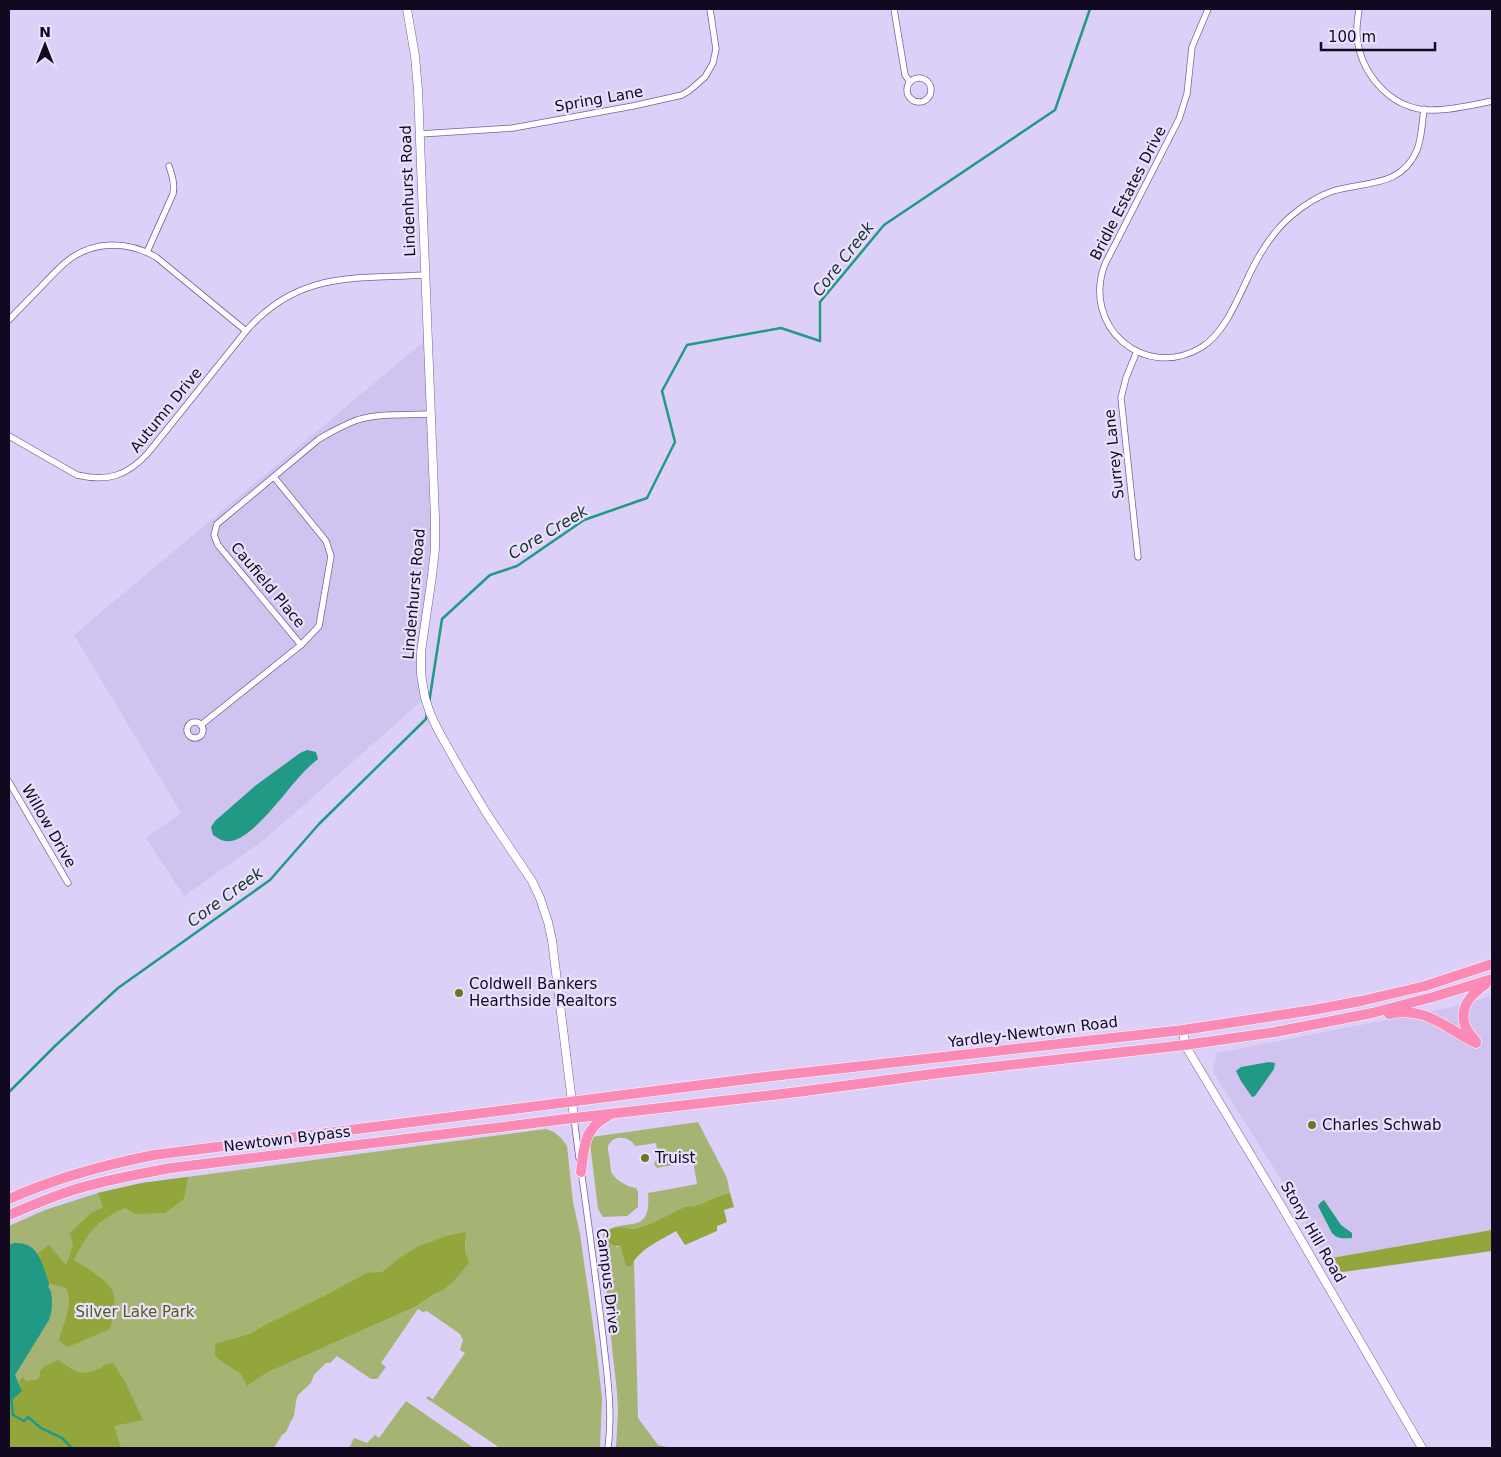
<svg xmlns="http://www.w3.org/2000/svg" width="1501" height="1457" font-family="'DejaVu Sans',sans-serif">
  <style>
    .built { fill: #d0c3f0 }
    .green { fill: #a5b373; fill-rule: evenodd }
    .forest { fill: #93a63c }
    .water { fill: #209985 }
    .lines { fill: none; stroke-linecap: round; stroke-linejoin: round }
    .stream { stroke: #209985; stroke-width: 2.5 }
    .minor-casing { stroke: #75619e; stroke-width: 7 }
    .tertiary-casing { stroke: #75619e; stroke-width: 9 }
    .trunk-casing { stroke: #fff; stroke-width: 11 }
    .minor { stroke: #fff; stroke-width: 5.5 }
    .tertiary { stroke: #fff; stroke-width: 8 }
    .trunk { stroke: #fb8ab6; stroke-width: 10 }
    .poi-dot { fill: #6a7825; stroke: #e8e0fc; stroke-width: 2 }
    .labels { text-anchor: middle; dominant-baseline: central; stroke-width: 4.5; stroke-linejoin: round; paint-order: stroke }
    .street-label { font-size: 15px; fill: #120921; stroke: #e8e0fc }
    .poi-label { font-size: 15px; fill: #120921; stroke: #e8e0fc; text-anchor: start }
    .park-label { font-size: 15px; fill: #515d11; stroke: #e8e0fc }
    .water-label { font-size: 16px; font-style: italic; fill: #1a332d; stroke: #e8e0fc }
  </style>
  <rect width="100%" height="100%" fill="#dcd0f9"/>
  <g class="built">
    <path d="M428 338 435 518 423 635 425 698 264 840 184 896 146 838 181 813 74 635Z"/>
    <path d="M1492 996V1231L1326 1259 1279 1176 1213 1072 1217 1053 1448 1008Z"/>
  </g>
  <g class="green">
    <path d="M698 1122 727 1178 730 1193 724 1194 698 1205 684 1207 654 1222 632 1229 622 1227 616 1247H621L634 1259 638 1418 658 1445 671 1448H616L618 1410 617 1392 607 1302 606 1269 603 1234C622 1215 652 1239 648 1193L697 1184 693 1161 657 1168 654 1164 658 1156 656 1143 635 1146C631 1137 615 1134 609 1144 607 1147 608 1151 609 1155 610 1160 610 1166 611 1171 614 1180 628 1187 636 1188L638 1192V1207L627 1216 603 1217 598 1209 590 1143 592 1137Z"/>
    <path d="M546 1129 554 1132 561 1138 567 1146 573 1202 580 1234 596 1346 602 1398 600 1448H500L426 1398 428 1396 433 1399 465 1353 460 1350 463 1340 460 1334 427 1311 423 1312 418 1309 381 1363 386 1367 377 1379H371L337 1356 330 1363H326L314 1375 311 1383 298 1395 296 1401 294 1416 290 1423 286 1432 282 1435 274 1448H59L9 1437V1226L45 1210 98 1193 142 1183ZM466 1232C466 1282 452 1283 415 1307L268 1372Z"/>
    <path d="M406 1401 474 1448H349L354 1438 367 1443 375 1435 379 1438Z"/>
  </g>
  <g class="forest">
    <path d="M188 1177 184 1199 165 1213 135 1214 125 1208C96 1221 88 1232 74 1260 85 1267 106 1279 112 1290 117 1300 113 1319 110 1329L68 1347 59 1341C63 1322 74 1307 66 1288L49 1283 38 1253 49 1245 66 1265 73 1246 70 1233 91 1213 103 1207 98 1193 142 1183Z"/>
    <path d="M730 1193 734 1207 724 1210 727 1222 717 1226V1231L685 1245 676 1231C661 1240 639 1249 631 1266H626L621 1247 610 1244 606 1238 611 1229 622 1227 633 1229 654 1222 684 1207 698 1205 724 1194Z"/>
    <path d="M1492 1230V1251L1336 1273 1326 1259Z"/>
    <path d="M466 1232 465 1253 469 1263 453 1282 443 1290 435 1294 415 1307 266 1373 247 1386 241 1374 218 1359 215 1354V1344L250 1334 265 1325 326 1295 367 1273 382 1272 401 1257 419 1246 450 1235Z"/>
    <path d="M58 1360C72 1369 81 1378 98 1369 105 1366 103 1364 113 1363L125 1382 143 1420 114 1426 121 1448H9V1397L12 1399C20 1394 22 1390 19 1381L23 1377 26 1381 36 1380 40 1376V1371L45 1366Z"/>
  </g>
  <g class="water">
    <path d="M307 750 316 752 318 759C312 764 306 769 301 775 286 791 253 838 231 841 223 842 219 839 213 835L211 827 215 821 255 786 300 753Z"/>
    <path d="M1269 1062 1275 1063 1274 1069 1255 1096 1252 1097 1241 1081 1236 1071 1241 1067Z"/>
    <path d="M1324 1200 1341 1225 1352 1233V1238C1344 1238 1338 1240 1332 1233L1318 1206 1320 1203Z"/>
    <path d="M14 1243C39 1241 42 1264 49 1283 48 1293 48 1284 51 1292 53 1301 52 1312 49 1320L15 1375 22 1391 12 1400 9 1397V1245Z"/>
  </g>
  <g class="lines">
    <g class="stream">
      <path d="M429 703 442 619 490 575 517 566 584 520 647 498 675 442 662 391 687 345 781 328 820 341V302L884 225 1055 110 1090 9"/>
      <path d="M9 1092 55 1046 118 988 270 880 319 824 426 719 427 713"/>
      <path d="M11 1397 13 1415 24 1421 28 1417 41 1428 62 1438 72 1448"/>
    </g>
    <g class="minor-casing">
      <g id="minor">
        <path d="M894 9 905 75 910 82"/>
        <path d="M1208 9 1192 47 1187 94 1179 119 1105 264C1081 326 1144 382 1202 347 1230 329 1242 285 1258 258 1267 242 1277 228 1291 216 1303 206 1318 196 1333 191 1365 181 1401 188 1417 150 1422 138 1422 122 1424 109"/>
        <path d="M1359 9C1358 18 1356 27 1357 36 1360 72 1389 108 1428 110 1446 111 1474 105 1492 101"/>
        <circle cx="919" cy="90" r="12"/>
        <path d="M420 134 513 128 633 106 682 95 690 90 705 77 713 63 716 49 710 9"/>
        <path d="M147 252 173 194C175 184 172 175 169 166"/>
        <path d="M9 320C19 309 30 298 41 287 62 264 78 246 112 245 127 245 142 249 156 257L246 331"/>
        <path d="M1137 351 1126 378 1121 398 1138 557"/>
        <path d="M9 436 77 475C108 482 127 476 148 453L246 331C298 271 354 279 425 275"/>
        <path d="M301 645 218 545 214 535 217 524 319 439C331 432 344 425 357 420 380 413 407 415 431 414"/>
        <circle cx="195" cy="730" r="8"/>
        <path d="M201 725 301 645 319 626 331 556 326 541 274 477"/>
        <path d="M9 782 68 883"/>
        <path d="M574 1118 579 1158"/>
        <path d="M581 1170C589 1226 596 1281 603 1337 607 1374 613 1411 608 1448"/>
      </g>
    </g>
    <g class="tertiary-casing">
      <g id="tertiary">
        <path d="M407 9 415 56 418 90 435 518V549L432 576 421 652V674L425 698 430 713 438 730 460 769 487 814 532 881 540 898 548 922 552 940 574 1118"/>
        <path d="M1183 1030 1185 1045 1282 1207 1422 1448"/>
      </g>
    </g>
    <g class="trunk-casing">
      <g id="trunk">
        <path d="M1389 1014C1426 1006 1445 1028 1476 1043"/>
        <path d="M1476 1042C1473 1038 1469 1033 1466 1028 1458 1008 1470 995 1486 984"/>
        <path d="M581 1172C584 1147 584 1128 608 1116"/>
        <path d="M9 1199C55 1178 104 1165 154 1155L756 1078 1183 1030 1313 1010 1361 1001 1425 986 1492 964"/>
        <path d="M9 1215C30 1206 51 1197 73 1190 105 1180 138 1174 171 1168L574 1118 798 1092 940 1073 1185 1045 1275 1032 1372 1013 1433 997 1492 979"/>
      </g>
    </g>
    <use href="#minor" class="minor"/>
    <use href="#tertiary" class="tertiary"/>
    <use href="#trunk" class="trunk"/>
  </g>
  <g class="poi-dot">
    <circle cx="459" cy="993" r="5"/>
    <circle cx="1312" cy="1125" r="5"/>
    <circle cx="645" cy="1158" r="5"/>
  </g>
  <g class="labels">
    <g class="street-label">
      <text transform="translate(599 99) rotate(-10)">Spring Lane</text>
      <text transform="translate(408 191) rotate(-92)">Lindenhurst Road</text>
      <text transform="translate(1128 193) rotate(-63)">Bridle Estates Drive</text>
      <text transform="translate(166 410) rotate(-51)">Autumn Drive</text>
      <text transform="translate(1114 454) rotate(-96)">Surrey Lane</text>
      <text transform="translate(268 585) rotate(50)">Caufield Place</text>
      <text transform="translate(414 594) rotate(-85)">Lindenhurst Road</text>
      <text transform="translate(49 826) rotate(60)">Willow Drive</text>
      <text transform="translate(1033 1032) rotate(-7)">Yardley-Newtown Road</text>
      <text transform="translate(287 1139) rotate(-7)">Newtown Bypass</text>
      <text transform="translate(1313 1232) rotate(60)">Stony Hill Road</text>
      <text transform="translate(608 1281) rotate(83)">Campus Drive</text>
    </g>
    <g class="poi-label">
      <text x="469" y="984">Coldwell Bankers<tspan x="469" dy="17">Hearthside Realtors</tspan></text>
      <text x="1322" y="1125">Charles Schwab</text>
      <text x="655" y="1158">Truist</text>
    </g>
    <g class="park-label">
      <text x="135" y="1312">Silver Lake Park</text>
    </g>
    <g class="water-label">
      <text transform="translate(843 259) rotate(-52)">Core Creek</text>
      <text transform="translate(548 532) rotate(-31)">Core Creek</text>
      <text transform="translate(225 897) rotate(-36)">Core Creek</text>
    </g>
  </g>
  <rect width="1501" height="1457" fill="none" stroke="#120921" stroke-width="20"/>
  <g transform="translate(45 45)" stroke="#e8e0fc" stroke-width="4" paint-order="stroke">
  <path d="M0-4L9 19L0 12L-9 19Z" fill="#120921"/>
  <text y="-8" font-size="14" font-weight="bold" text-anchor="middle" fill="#120921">N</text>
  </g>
  <path d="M1321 42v8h114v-8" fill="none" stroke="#120921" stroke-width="2.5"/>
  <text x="1328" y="42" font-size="15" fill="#120921" stroke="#e8e0fc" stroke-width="4" paint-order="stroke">100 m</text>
</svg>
